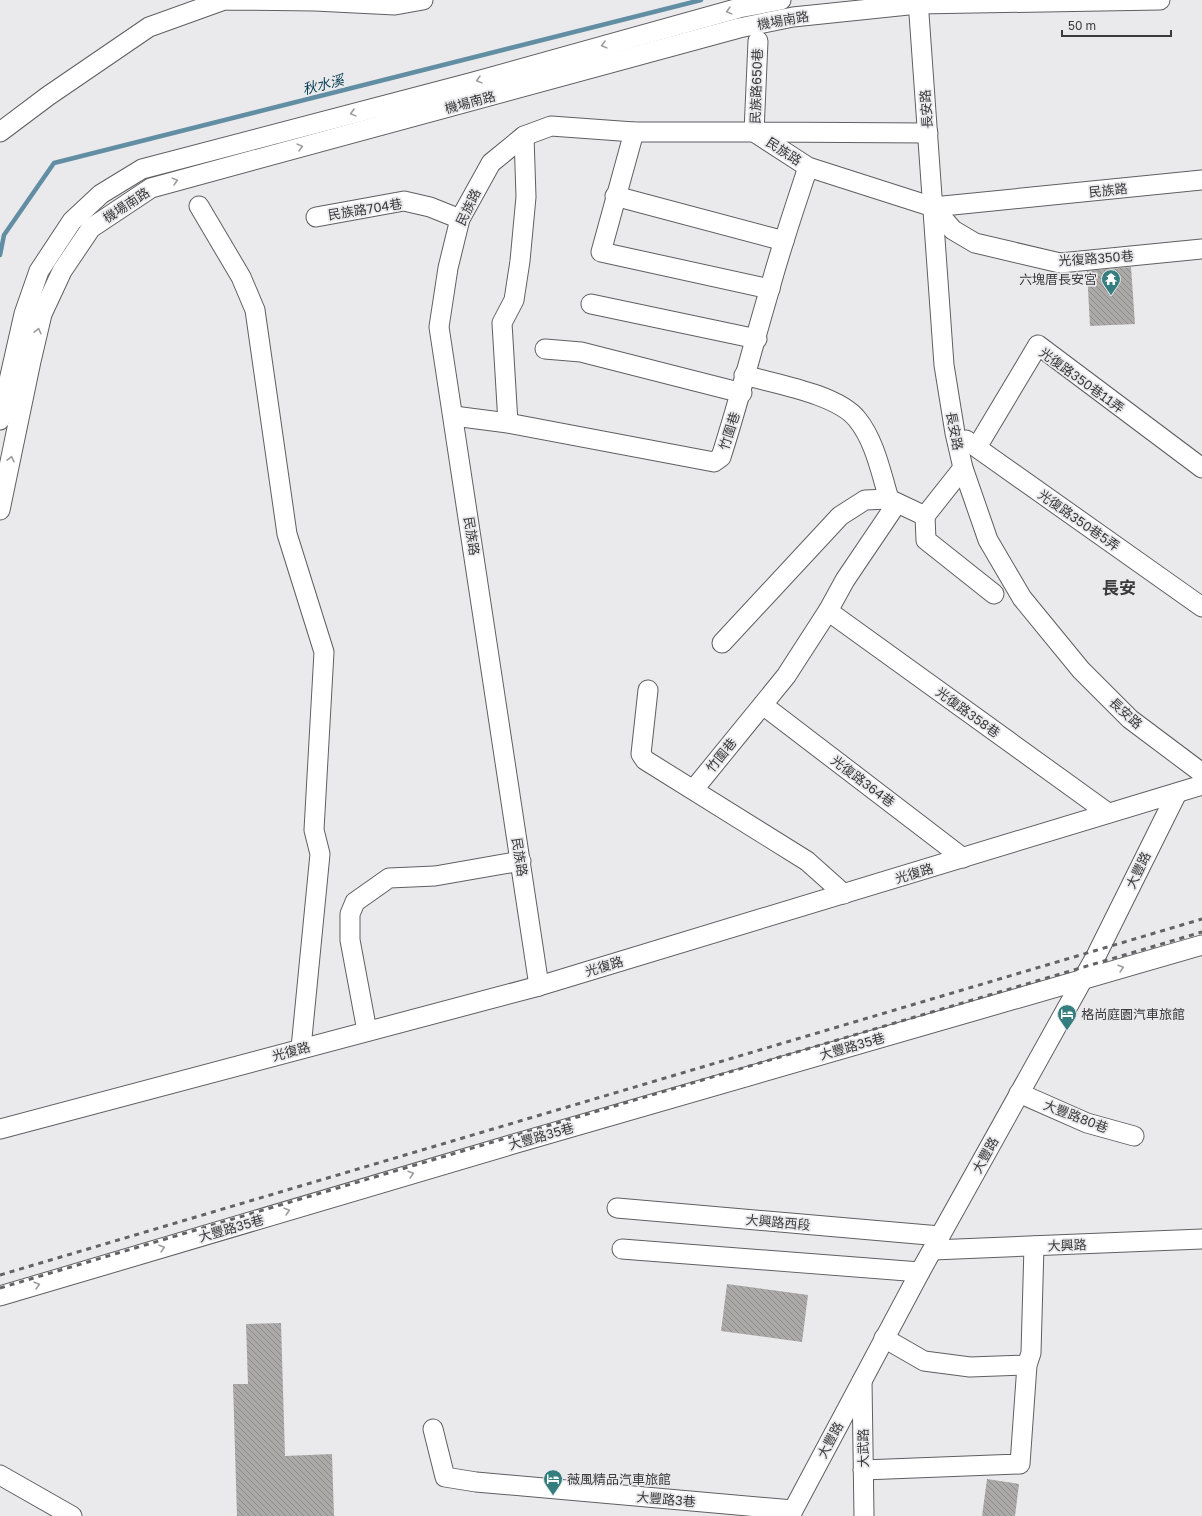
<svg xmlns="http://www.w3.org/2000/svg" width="1202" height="1516" font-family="'Golos Text','Noto Sans TC',sans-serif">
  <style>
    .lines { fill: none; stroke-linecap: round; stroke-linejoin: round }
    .stream { stroke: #628ea4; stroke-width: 4.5 }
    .building { fill: url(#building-back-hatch) }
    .minor-casing { stroke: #5f5f62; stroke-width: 21 }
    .minor { stroke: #fff; stroke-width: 19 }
    .rail { stroke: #636264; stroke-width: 3; stroke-dasharray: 5 5; stroke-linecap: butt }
    .oneway { stroke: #9c9c9d }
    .labels { text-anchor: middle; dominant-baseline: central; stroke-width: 3.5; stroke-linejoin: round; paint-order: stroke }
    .street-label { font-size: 13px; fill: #3a3a3b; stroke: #eae9ec }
    .poi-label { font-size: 13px; fill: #3a3a3b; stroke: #eae9ec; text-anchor: start }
    .water-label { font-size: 14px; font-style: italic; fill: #053e54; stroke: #eae9ec }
    .district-label { font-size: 17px; font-weight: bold; fill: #3a3a3b; stroke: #eae9ec }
  </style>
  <defs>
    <pattern id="building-back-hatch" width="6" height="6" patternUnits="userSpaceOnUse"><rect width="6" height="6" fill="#acaaa8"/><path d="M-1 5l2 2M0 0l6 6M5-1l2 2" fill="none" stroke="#8d8b8a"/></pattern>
  </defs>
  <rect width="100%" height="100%" fill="#eae9ec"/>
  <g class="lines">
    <path class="stream" d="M0 255 4 235 54 163 701 0"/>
  </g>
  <g class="building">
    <path d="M1131 267 1135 324 1090 326 1087 271Z"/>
    <path d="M727 1284 808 1295 802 1342 721 1331Z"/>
    <path d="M281 1323 285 1456 332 1454 334 1516H237L233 1384H248L246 1324Z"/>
    <path d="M987 1479 1019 1484 1015 1516H982Z"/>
  </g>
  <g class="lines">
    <g class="minor-casing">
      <g id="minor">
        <path d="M918 0 944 365 955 433 963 468 988 540 1022 598 1081 670 1130 719 1202 773"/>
        <path d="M758 41 754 132 928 133"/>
        <path d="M0 132 48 96 149 27 224 0 315 1 395 5 423 0"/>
        <path d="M634 132 601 252 770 289"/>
        <path d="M615 196 784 241"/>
        <path d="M199 206 241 277 255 310 287 534 324 652 314 830 320 854 301 1048"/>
        <path d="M933 207 953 230 975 243 1060 263 1202 249"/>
        <path d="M316 217 404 201 430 207 460 219"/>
        <path d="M591 304 757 339"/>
        <path d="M545 349 581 352 742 393"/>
        <path d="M744 375C775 384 837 394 857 419 875 441 881 473 889 499L925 516 926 540 994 594"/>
        <path d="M454 416 508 423 714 462 721 457C739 401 753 345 770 288 781 247 795 207 808 167"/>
        <path d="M0 420 24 314 39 271 72 221 101 194 142 169 470 83 739 8 781 0"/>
        <path d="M508 423 502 323 514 300 520 261 526 197 524 136"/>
        <path d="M966 440 1202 607"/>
        <path d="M977 447 1038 345 1202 468"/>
        <path d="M0 510 31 361 42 314 62 271 91 228 151 188 739 28 793 17 918 4 1160 0"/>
        <path d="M925 516 963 468"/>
        <path d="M828 611 1108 813"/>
        <path d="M722 643 840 516 865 500 889 499"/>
        <path d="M648 690 641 754 645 760 807 861 844 894"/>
        <path d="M763 705 963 858"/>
        <path d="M694 789 786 676 828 611 845 580 897 503"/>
        <path d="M539 986 439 327 448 268 460 219 491 163 524 136 551 126 634 132H754L808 167 933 207 1202 180"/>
        <path d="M367 1031 350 940V914L355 902 389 878 435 876 521 861"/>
        <path d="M1019 1093 1087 1123 1134 1136"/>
        <path d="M0 1129 539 986 1202 785"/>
        <path d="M617 1208 940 1236"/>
        <path d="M622 1249 920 1272"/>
        <path d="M933 1250 1202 1239"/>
        <path d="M0 1296 510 1145 1202 945"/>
        <path d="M884 1338 924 1361 970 1367 1027 1365"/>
        <path d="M862 1381 864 1516"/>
        <path d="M433 1429 445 1477 476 1482 793 1510"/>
        <path d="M863 1470 1020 1464 1027 1365 1031 1353 1034 1246"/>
        <path d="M0 1475 72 1516"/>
        <path d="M790 1516 920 1272 1097 954 1177 793"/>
      </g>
    </g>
    <use href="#minor" class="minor"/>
    <g class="rail">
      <path d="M0 1275 1202 919"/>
      <path d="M0 1288 1202 932"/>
    </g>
  </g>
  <defs><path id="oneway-chevron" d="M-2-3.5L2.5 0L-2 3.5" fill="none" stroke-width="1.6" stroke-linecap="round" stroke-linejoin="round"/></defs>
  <g class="oneway">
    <use href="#oneway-chevron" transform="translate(729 11) rotate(165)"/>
    <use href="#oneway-chevron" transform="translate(604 45) rotate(165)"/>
    <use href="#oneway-chevron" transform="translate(479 80) rotate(165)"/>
    <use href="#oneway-chevron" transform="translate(353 113) rotate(165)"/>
    <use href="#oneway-chevron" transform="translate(300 147) rotate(-15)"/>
    <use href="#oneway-chevron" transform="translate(175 181) rotate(-15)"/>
    <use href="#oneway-chevron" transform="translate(38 331) rotate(-76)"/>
    <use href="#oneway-chevron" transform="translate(11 459) rotate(-78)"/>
    <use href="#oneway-chevron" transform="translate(1121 968) rotate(-16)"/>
    <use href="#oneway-chevron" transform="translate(411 1174) rotate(-16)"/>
    <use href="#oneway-chevron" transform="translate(287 1211) rotate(-16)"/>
    <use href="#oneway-chevron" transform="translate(162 1248) rotate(-16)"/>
    <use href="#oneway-chevron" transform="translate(37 1285) rotate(-16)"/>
  </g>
  <defs>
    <g id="temple-pin" transform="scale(1)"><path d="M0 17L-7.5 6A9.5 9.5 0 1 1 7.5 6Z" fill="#357e7f" stroke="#eae9ec"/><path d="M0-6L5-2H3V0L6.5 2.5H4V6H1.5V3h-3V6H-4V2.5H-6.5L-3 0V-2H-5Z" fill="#fff"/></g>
    <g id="hotel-pin" transform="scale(1)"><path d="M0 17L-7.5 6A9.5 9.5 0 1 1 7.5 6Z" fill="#357e7f" stroke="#eae9ec"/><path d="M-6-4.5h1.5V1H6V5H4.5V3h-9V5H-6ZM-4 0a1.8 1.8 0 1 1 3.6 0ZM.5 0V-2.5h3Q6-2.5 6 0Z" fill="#fff"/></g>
  </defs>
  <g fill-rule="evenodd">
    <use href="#temple-pin" x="1111" y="279"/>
    <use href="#hotel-pin" x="1067" y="1014"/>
    <use href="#hotel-pin" x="553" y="1479"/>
  </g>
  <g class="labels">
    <g class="street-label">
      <text transform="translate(783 20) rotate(-10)">機場南路</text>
      <text transform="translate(756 86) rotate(-88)">民族路650巷</text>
      <text transform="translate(470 102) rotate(-15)">機場南路</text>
      <text transform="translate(926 109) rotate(-94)">長安路</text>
      <text transform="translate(784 151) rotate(33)">民族路</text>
      <text transform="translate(1108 190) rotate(-6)">民族路</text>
      <text transform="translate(126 205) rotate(-33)">機場南路</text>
      <text transform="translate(468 207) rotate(-64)">民族路</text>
      <text transform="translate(365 209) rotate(-9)">民族路704巷</text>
      <text transform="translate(1096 258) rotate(-4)">光復路350巷</text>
      <text transform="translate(1082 380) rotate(36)">光復路350巷11弄</text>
      <text transform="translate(729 431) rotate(-72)">竹圍巷</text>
      <text transform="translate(955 431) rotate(79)">長安路</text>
      <text transform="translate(1079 520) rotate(35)">光復路350巷5弄</text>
      <text transform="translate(472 536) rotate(81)">民族路</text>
      <text transform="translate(968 712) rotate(36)">光復路358巷</text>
      <text transform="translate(1126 713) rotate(42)">長安路</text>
      <text transform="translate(721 755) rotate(-51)">竹圍巷</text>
      <text transform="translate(863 781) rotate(37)">光復路364巷</text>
      <text transform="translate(520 857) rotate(81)">民族路</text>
      <text transform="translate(1138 870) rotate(-64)">大豐路</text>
      <text transform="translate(914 873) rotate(-17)">光復路</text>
      <text transform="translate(604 966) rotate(-17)">光復路</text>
      <text transform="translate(852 1046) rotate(-16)">大豐路35巷</text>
      <text transform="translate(291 1051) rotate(-15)">光復路</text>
      <text transform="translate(1076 1116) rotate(21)">大豐路80巷</text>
      <text transform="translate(541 1136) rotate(-16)">大豐路35巷</text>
      <text transform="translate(985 1155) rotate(-61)">大豐路</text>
      <text transform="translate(778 1222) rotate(5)">大興路西段</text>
      <text transform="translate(231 1228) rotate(-16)">大豐路35巷</text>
      <text transform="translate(1067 1245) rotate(-2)">大興路</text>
      <text transform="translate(830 1440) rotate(-62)">大豐路</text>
      <text transform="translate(863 1448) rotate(-91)">大武路</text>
      <text transform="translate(666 1499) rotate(5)">大豐路3巷</text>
    </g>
    <g class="poi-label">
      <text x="1097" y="279" text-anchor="end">六塊厝長安宮</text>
      <text x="1081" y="1014">格尚庭園汽車旅館</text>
      <text x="567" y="1479">薇風精品汽車旅館</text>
    </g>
    <g class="water-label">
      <text transform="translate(323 84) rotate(-14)">秋水溪</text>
    </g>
    <g class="district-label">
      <text x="1119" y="587">長安</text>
    </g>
  </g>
  <path d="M1062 30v6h109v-6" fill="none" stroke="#3a3a3b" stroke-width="2"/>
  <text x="1068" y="30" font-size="12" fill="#3a3a3b" stroke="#eae9ec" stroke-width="3" paint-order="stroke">50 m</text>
</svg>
